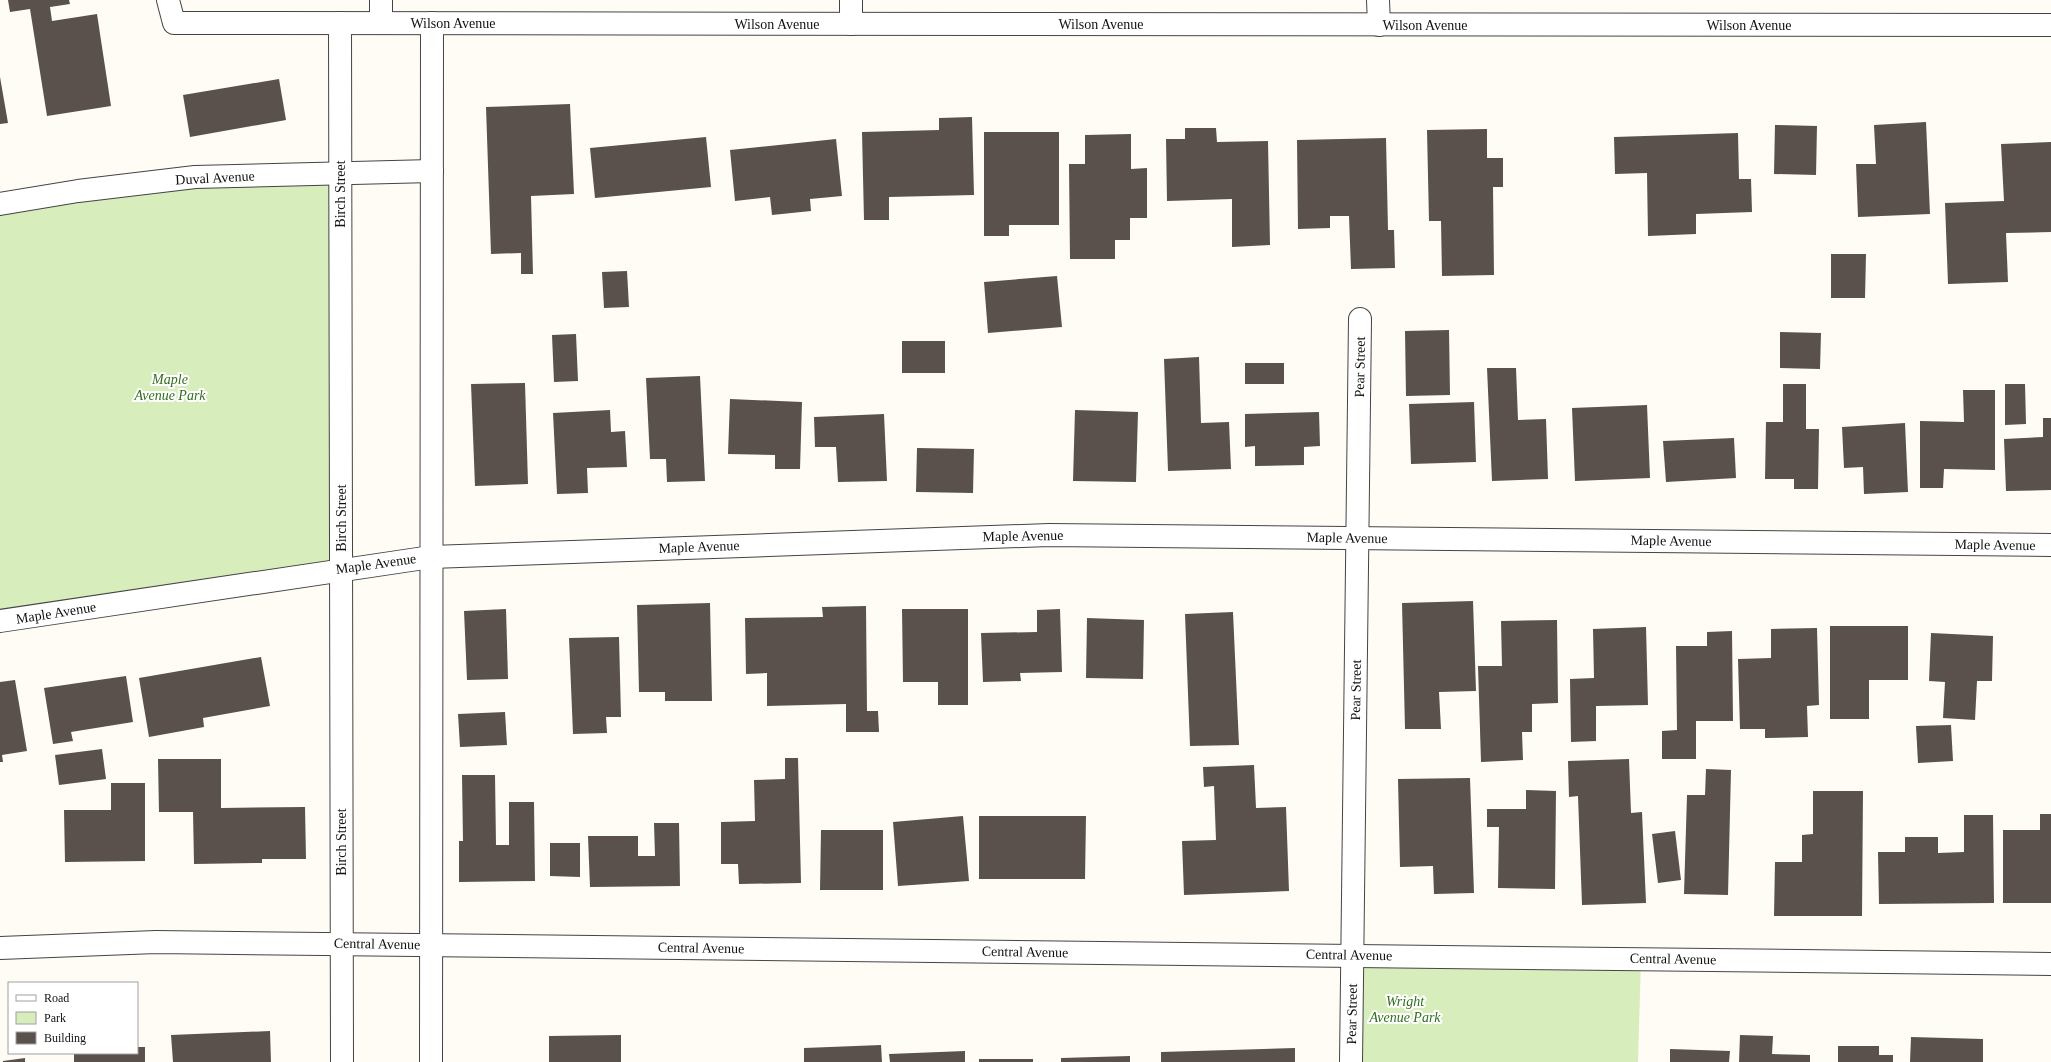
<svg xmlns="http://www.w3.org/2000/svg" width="2051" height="1062" font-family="Georgia,serif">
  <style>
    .green { fill: #d7edbb }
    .building { fill: #5a514c }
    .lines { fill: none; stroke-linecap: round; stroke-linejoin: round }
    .minor-casing { stroke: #444; stroke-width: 24 }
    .minor { stroke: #fff; stroke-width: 22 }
    .labels { text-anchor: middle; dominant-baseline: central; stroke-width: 4; stroke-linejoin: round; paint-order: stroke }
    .street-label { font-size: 14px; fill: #111; stroke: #fff }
    .park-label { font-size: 14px; font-style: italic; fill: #316e1c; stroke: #fff }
  </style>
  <rect width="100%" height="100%" fill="#fffcf5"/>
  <g class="green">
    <path d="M340 173 341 569 0 621V204Z"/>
    <path d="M1353 955 1641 959 1638 1062H1351Z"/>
  </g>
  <g class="building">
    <path d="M8 0H69L70 4 50 7 52 21 97 14 111 106 47 116 30 9 10 12Z"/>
    <path d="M0 77 8 123 0 124Z"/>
    <path d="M279 79 286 120 190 137 183 95Z"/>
    <path d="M570 104 574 194 531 196 533 274H521V253L491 254 486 107Z"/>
    <path d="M972 117 974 195 889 197V220H864L862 132 939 130V118Z"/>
    <path d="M1926 122 1930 214 1858 217 1856 164H1876L1874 125Z"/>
    <path d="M1775 125 1817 126 1816 175 1774 174Z"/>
    <path d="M1185 128H1216L1217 142 1268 141 1270 245 1232 247V199L1167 201 1166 139H1185Z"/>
    <path d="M1487 129V158H1503V187H1493L1494 275 1442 276 1441 221H1429L1427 130Z"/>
    <path d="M984 132H1059V225H1009V236H984Z"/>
    <path d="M1738 133 1739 179H1751L1752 212 1696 214V234L1648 236 1647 173 1615 174 1614 137Z"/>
    <path d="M1131 134V169L1147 168V218H1130V240H1115V259H1070L1069 164H1085V135Z"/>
    <path d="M706 137 711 187 595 198 590 148Z"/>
    <path d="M1386 138 1388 230H1394L1395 268 1351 269 1349 216H1330V228L1298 229 1297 140Z"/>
    <path d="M836 139 842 196 810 199 811 211 772 215 770 197 735 201 730 150Z"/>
    <path d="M2051 142V232L2006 233 2008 282 1948 284 1945 203 2004 201 2001 144Z"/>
    <path d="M1831 254H1866L1865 298H1831Z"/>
    <path d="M627 271 629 307 604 308 602 272Z"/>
    <path d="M1057 276 1062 327 988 333 984 282Z"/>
    <path d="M1449 330 1450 395 1406 396 1405 331Z"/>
    <path d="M1780 332 1821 333 1820 369 1780 368Z"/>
    <path d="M576 334 578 381 554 382 552 335Z"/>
    <rect x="902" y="341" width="43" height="32"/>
    <path d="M1199 357 1201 423 1229 422 1231 469 1168 471 1164 359Z"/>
    <rect x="1245" y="363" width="39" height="21"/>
    <path d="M1487 368H1516L1518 420 1546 419 1548 479 1492 481Z"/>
    <path d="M700 376 705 481 667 482 666 459H650L646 378Z"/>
    <path d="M525 383 528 484 475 486 471 384Z"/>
    <path d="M1783 384H1806V429H1819L1818 489H1794V479H1765L1766 422H1783Z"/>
    <path d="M2005 384H2025L2026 424 2005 425Z"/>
    <path d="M1963 390H1995V470L1944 469 1943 488H1920V421L1964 422Z"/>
    <path d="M730 399 802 402 800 469H775V455L728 454Z"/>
    <path d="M1474 402 1476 462 1411 464 1409 404Z"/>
    <path d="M1647 405 1650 478 1575 481 1572 408Z"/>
    <path d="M610 410 611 432 625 431 627 467 587 468 588 493 557 494 553 413Z"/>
    <path d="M1075 410 1138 412 1136 482 1073 481Z"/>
    <path d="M1319 412 1320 446 1304 447V465L1255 466V446L1245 447V414Z"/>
    <path d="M884 414 887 481 838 482 836 447H815L814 417Z"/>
    <path d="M2043 418H2051V490L2006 491 2004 439 2043 437Z"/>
    <path d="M1905 423 1908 492 1864 494 1863 467 1844 468 1842 427Z"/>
    <path d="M1734 438 1736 478 1666 482 1663 441Z"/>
    <path d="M917 448 974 449 973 493 916 492Z"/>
    <path d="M1473 601 1476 691 1439 692 1441 729H1405L1402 603Z"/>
    <path d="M710 603 712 701H665V692H639L637 605Z"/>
    <path d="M866 606 867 711H878L879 732H846V704L767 706V673L746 674 745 618 823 617 822 607Z"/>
    <path d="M506 609 508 679 467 680 464 611Z"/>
    <path d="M902 609H968V705H938V682H903Z"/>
    <path d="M1060 609 1062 672 1020 673 1021 681 983 682 981 633 1037 632V610Z"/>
    <path d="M1233 612 1239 745 1190 746 1185 614Z"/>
    <path d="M1087 618 1144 620 1143 679 1086 678Z"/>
    <path d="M1557 620 1558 703 1532 704V732H1522L1523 760 1481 762 1478 666H1502L1501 621Z"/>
    <path d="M1830 626H1908V680H1869V719H1830Z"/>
    <path d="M1646 627 1648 705 1596 706V741L1571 742 1570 679 1594 678 1593 629Z"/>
    <path d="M1817 628 1819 705 1807 706 1808 737 1765 738V729H1740L1738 659 1771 658V629Z"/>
    <path d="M1732 631 1733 721H1696V759H1662V731L1677 730 1676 646H1707V632Z"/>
    <path d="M1931 633 1993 636 1992 681H1977L1975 720 1943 718 1945 682 1929 681Z"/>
    <path d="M619 637 621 717H606L607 733 573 734 569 638Z"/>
    <path d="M261 657 270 706 203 718 204 727 149 737 139 678Z"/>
    <path d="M126 676 133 722 71 732 73 741 53 744 44 688Z"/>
    <path d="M15 680 27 751 2 755 3 762H0V682Z"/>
    <path d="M505 712 507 745 460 747 458 714Z"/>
    <path d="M1951 725 1953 761 1918 763 1916 726Z"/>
    <path d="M102 749 106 779 59 785 55 755Z"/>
    <path d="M785 758H798L801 883 739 884 738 864H721V822L755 821 754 780 785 779Z"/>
    <path d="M158 759H221V808L305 807 306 859H262V863L194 864 193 812H159Z"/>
    <path d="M1629 759 1631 813 1642 812 1646 903 1582 905 1578 796 1569 797 1568 761Z"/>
    <path d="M1254 765 1256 808 1286 807 1289 891 1184 895 1182 841 1216 840 1214 786 1204 787 1203 767Z"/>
    <path d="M1706 769 1731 770 1728 895 1684 894 1687 795H1705Z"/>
    <path d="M462 775H495L496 845H509V802H534L535 881 459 882V841H463Z"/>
    <path d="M1470 778 1474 893 1434 894 1433 866 1400 867 1398 779Z"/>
    <path d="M111 783H145V861L65 862 64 810H111Z"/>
    <path d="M1526 790 1556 791 1555 889 1498 888 1499 827H1487V809H1526Z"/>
    <path d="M1813 791H1863L1862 916H1774L1775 862H1802V835L1813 834Z"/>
    <path d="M2040 814H2051V903H2003V830H2040Z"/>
    <path d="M1964 815H1993L1994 903 1879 904 1878 852H1905V837H1938V853L1964 852Z"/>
    <path d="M963 816 969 881 898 886 893 822Z"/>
    <path d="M979 816H1086L1085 879H979Z"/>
    <path d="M654 823H679L680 886 590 887 588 836H638V856H655Z"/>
    <path d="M821 830H883V890H820Z"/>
    <path d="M1675 831 1681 880 1658 883 1652 834Z"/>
    <path d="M550 843H580V877L550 876Z"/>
    <path d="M270 1031 271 1062H173L171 1035Z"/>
    <path d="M621 1035V1062H549V1036Z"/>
    <path d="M1740 1035 1773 1036 1772 1054 1810 1055V1062H1739Z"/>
    <path d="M1911 1037 1983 1039V1062H1910Z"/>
    <path d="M881 1045 882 1062H804V1048Z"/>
    <path d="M1838 1046H1879V1055H1893V1062H1838Z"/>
    <path d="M137 1047H145V1062H74V1053H137Z"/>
    <path d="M1295 1048V1062H1161V1052Z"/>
    <path d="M1670 1049 1730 1051 1729 1062H1670Z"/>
    <path d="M965 1051V1062H890L889 1054Z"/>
    <path d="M1130 1056V1062H1061V1058Z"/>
    <path d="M25 1058V1062H3V1061Z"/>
    <rect x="979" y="1059" width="54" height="3"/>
  </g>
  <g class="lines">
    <g class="minor-casing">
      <g id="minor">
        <path d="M168 0 174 23 2051 25"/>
        <path d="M851 0V24"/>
        <path d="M1378 0 1379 25"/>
        <path d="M340 23 342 1062"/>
        <path d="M381 23V0"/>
        <path d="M0 204 78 191 195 177 432 171"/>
        <path d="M0 621 431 557 1049 535 2051 545"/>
        <path d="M0 948 156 942 2051 964"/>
        <path d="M431 1062 432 23"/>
        <path d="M1351 1062 1360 319"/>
      </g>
    </g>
    <use href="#minor" class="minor"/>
  </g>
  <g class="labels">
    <g class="street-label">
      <text x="453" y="23">Wilson Avenue</text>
      <text x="777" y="24">Wilson Avenue</text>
      <text x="1101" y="24">Wilson Avenue</text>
      <text x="1425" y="25">Wilson Avenue</text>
      <text x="1749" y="25">Wilson Avenue</text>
      <text transform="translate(215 178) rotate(-3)">Duval Avenue</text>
      <text transform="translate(340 194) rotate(-90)">Birch Street</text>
      <text transform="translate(1360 367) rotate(-89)">Pear Street</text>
      <text transform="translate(341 518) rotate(-90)">Birch Street</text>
      <text transform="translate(1023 536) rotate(-1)">Maple Avenue</text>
      <text transform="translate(1347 538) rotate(1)">Maple Avenue</text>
      <text transform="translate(1671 541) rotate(1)">Maple Avenue</text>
      <text transform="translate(1995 545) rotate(1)">Maple Avenue</text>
      <text transform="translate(699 547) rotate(-2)">Maple Avenue</text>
      <text transform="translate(376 564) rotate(-8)">Maple Avenue</text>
      <text transform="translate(56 613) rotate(-9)">Maple Avenue</text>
      <text transform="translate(1356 690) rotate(-89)">Pear Street</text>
      <text transform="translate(341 842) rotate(-90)">Birch Street</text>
      <text transform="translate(377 944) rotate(1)">Central Avenue</text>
      <text transform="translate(701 948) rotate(1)">Central Avenue</text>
      <text transform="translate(1025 952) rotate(1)">Central Avenue</text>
      <text transform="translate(1349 955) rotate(1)">Central Avenue</text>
      <text transform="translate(1673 959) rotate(1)">Central Avenue</text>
      <text transform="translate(1352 1014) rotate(-89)">Pear Street</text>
    </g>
    <g class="park-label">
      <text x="170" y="379">Maple<tspan x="170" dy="16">Avenue Park</tspan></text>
      <text x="1405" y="1001">Wright<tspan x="1405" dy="16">Avenue Park</tspan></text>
    </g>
  </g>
  <rect x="8" y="982" width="130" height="72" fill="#ffffff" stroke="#a0a0a0"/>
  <rect x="16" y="995" width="20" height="6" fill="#ffffff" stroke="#a0a0a0"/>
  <text x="44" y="1002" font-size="12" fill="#111111">Road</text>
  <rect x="16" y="1012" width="20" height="12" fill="#d7edbb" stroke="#a0a0a0"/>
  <text x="44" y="1022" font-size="12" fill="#111111">Park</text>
  <rect x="16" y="1032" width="20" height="12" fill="#5a514c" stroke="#a0a0a0"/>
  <text x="44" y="1042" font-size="12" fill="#111111">Building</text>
</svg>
